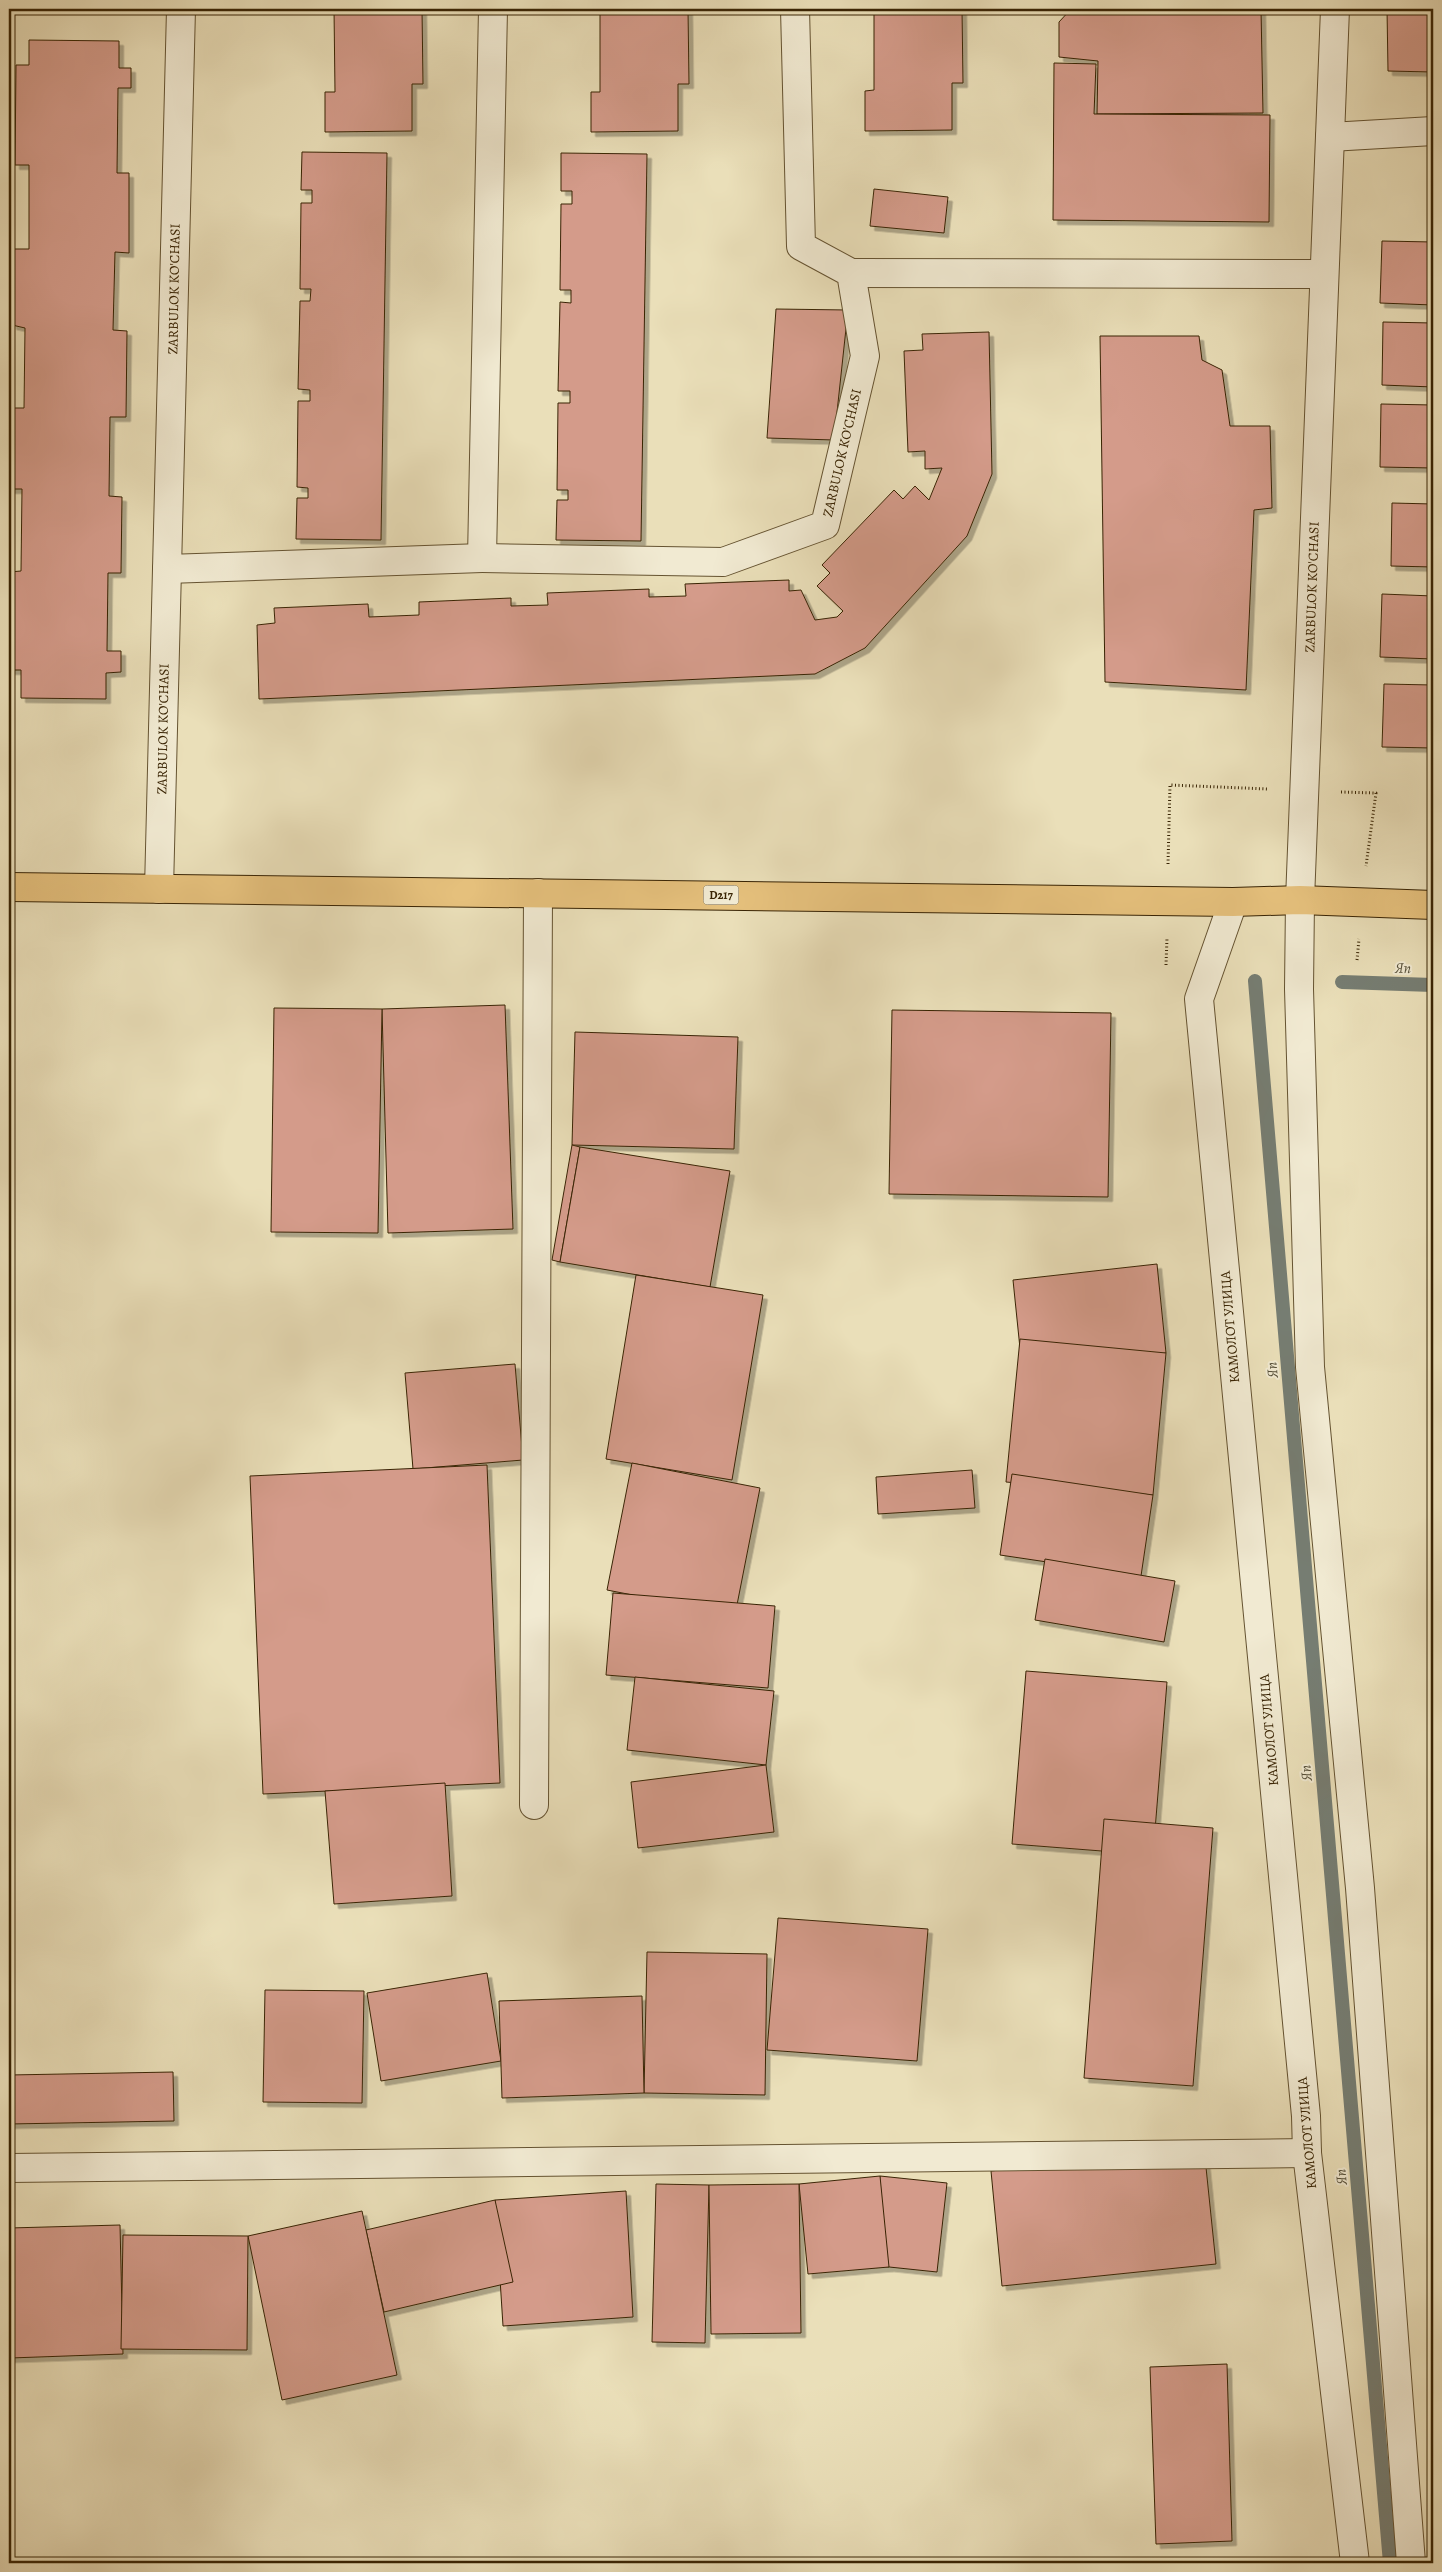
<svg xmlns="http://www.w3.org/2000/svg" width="1442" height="2572" font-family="Alegreya,serif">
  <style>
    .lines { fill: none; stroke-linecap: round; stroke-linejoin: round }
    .stream { stroke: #767d72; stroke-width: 14 }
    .building { fill: #d49b8a; stroke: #392404; filter: url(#shadow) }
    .street-casing { stroke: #655331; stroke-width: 30 }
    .primary-casing { stroke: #392404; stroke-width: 30 }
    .path { stroke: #392404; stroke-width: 3; stroke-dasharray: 1 2.5; stroke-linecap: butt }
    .street { stroke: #f1ead2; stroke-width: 28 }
    .primary { stroke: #e5c07c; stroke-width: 28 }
    .labels { text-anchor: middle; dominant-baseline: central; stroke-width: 4; stroke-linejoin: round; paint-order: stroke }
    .shield { fill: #f1ead2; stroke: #705f42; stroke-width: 1 }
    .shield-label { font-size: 12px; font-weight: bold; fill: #392404 }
    .street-label { font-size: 14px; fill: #392404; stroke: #f1ead2 }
    .water-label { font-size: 15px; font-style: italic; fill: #57513b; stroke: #f1ead2 }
  </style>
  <defs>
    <filter id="shadow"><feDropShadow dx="4.5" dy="4.5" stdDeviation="0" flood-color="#0004"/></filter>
  </defs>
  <rect width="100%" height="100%" fill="#eadfb9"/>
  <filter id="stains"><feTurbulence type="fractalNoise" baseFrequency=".004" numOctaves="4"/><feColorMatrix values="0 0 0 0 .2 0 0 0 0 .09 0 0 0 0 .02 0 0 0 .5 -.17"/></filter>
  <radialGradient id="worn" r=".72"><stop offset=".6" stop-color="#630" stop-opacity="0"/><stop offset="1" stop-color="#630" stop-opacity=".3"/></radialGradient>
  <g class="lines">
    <g class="stream">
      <path d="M1255 981 1390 2563"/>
      <path d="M1342 982 1433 985"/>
    </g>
  </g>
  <g class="building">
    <path d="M334 9H422L423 84H412V131L325 132V92H335Z"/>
    <path d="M600 9H688L689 84H678V131L591 132V92H600Z"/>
    <path d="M874 9H962L963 83H952V130L865 131V91L874 90Z"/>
    <path d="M1071 9H1261L1263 113 1097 114 1098 61 1059 57V22Z"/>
    <path d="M1387 9H1433V72L1388 71Z"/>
    <path d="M29 40 119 41V68H131V88H118L117 173H129V253L115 252 113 330 127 331 126 417H110L109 496 122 497 121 573H108L107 651H121V672L106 673V699L21 698V670H9V572L21 571 22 489H9V408H24L25 328 12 325 13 249H29V165H15L16 65H29Z"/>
    <path d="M1054 63 1096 64 1094 114 1270 115 1269 222 1053 220Z"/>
    <path d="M302 152 387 153 381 540 296 539 297 498H308V488L297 487 298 401H310V390L298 389 300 301H310L311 289H300L301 203H312V190H301Z"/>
    <path d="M561 153 647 154 641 541 556 540 557 500H568V490H557L558 403H570V391H558L560 302 571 303V290H560L561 204H572V191H561Z"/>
    <path d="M874 189 948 197 944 233 870 226Z"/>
    <path d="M1382 241 1433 242V305L1380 303Z"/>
    <path d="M776 309 848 310 834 440 767 438Z"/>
    <path d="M1383 322 1433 323V387L1382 385Z"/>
    <path d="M989 332 992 474 967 536 865 648 815 674 259 699 257 625 275 623 274 608 368 604 369 617 419 615V602L511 598V606L548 605 547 593 649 589V597L686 596 685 584 789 580V591L801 590 815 620 837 617 843 611 817 586 830 573 822 565 894 490 903 499 915 486 929 500 942 468 925 469V451L908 452 904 351 923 350 922 334Z"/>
    <path d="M1100 336H1199L1202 360 1222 370 1230 426H1270L1272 508 1254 510 1246 690 1105 682Z"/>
    <path d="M1381 404 1433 405V468L1380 467Z"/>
    <path d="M1392 503 1433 504V567L1391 566Z"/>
    <path d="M1382 594 1433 596V659L1380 657Z"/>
    <path d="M1384 684 1433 685V748L1382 747Z"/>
    <path d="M505 1005 513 1229 388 1233 382 1009Z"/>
    <path d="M274 1008 382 1009 378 1233 271 1232Z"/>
    <path d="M892 1010 1111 1013 1108 1197 889 1194Z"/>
    <path d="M575 1032 738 1037 734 1149 572 1145Z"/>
    <path d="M572 1145 580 1147 560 1262 552 1260Z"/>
    <path d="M580 1147 730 1171 710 1287 560 1262Z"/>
    <path d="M1157 1264 1166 1353 1022 1368 1013 1280Z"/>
    <path d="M636 1275 763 1295 732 1480 606 1459Z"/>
    <path d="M1020 1339 1166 1353 1153 1495 1006 1482Z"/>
    <path d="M515 1364 523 1460 413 1469 405 1373Z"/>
    <path d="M632 1463 760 1488 735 1615 607 1590Z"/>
    <path d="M487 1465 500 1783 263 1794 250 1476Z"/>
    <path d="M972 1470 975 1508 878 1514 876 1477Z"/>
    <path d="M1012 1474 1153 1495 1141 1576 1000 1555Z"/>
    <path d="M1045 1559 1175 1581 1164 1642 1035 1620Z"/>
    <path d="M613 1593 775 1606 768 1688 606 1675Z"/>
    <path d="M1026 1671 1167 1682 1153 1855 1012 1844Z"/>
    <path d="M635 1677 774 1691 766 1765 627 1750Z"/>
    <path d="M766 1765 774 1832 638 1848 631 1782Z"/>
    <path d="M445 1783 452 1896 334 1904 325 1791Z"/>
    <path d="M1104 1819 1213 1828 1193 2086 1084 2078Z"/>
    <path d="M778 1918 928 1929 917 2061 767 2050Z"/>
    <path d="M647 1952 767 1954 765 2095 644 2093Z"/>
    <path d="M487 1973 501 2061 381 2081 367 1993Z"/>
    <path d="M265 1990 364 1991 362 2103 263 2102Z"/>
    <path d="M642 1996 644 2093 502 2098 499 2001Z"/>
    <path d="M173 2072 174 2121 9 2124V2075Z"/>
    <path d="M1204 2148 1216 2264 1002 2286 991 2171Z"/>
    <path d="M880 2176 947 2183 937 2272 870 2265Z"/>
    <path d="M880 2176 889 2267 808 2274 799 2184Z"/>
    <path d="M656 2184 709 2185 705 2343 652 2342Z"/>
    <path d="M799 2184 801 2333 711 2334 709 2185Z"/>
    <path d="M626 2191 633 2317 503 2326 495 2200Z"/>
    <path d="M495 2200 513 2282 384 2312 366 2230Z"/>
    <path d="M362 2211 397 2375 282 2400 248 2236Z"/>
    <path d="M120 2225 123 2354 10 2358 9 2228Z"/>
    <path d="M123 2235 248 2236 247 2350 121 2349Z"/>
    <path d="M1227 2364 1232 2541 1156 2544 1150 2367Z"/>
  </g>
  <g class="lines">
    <g class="street-casing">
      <g id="street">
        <path d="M1335 9 1300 900 1299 989 1310 1367 1360 1888 1411 2563"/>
        <path d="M1330 137 1433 131"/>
        <path d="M851 273 1324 274"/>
        <path d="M482 558 723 562 825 525 865 356 851 273 801 246 795 9"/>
        <path d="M167 569 482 558 493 9"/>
        <path d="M159 889 181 9"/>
        <path d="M1233 902 1199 999 1306 2116 1307 2153 1355 2563"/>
        <path d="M534 1805 538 893"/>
        <path d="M9 2168 1307 2153"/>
      </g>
    </g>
    <g class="primary-casing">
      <path id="primary" d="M9 887 1233 902 1300 900 1433 905"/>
    </g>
    <g class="path">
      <path d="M1341 792 1376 793 1366 866"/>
      <path d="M1168 864 1170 785 1268 789"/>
      <path d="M1357 960 1359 939"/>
      <path d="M1166 965 1167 938"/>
    </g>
    <use href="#street" class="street"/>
    <use href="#primary" class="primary"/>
  </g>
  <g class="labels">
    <rect class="shield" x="703.5" y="885.5" width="35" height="19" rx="4"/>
    <g class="shield-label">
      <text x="721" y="895">D217</text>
    </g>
    <g class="street-label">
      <text transform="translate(174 289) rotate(-89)">ZARBULOK KO'CHASI</text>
      <text transform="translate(842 453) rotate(-77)">ZARBULOK KO'CHASI</text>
      <text transform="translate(1312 587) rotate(-88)">ZARBULOK KO'CHASI</text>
      <text transform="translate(163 729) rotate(-89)">ZARBULOK KO'CHASI</text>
      <text transform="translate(1230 1327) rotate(-95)">КАМОЛОТ УЛИЦА</text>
      <text transform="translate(1269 1730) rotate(-95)">КАМОЛОТ УЛИЦА</text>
      <text transform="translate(1307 2133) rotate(-95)">КАМОЛОТ УЛИЦА</text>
    </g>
    <g class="water-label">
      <text transform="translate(1403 968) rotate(1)">Яп</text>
      <text transform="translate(1272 1370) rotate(-95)">Яп</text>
      <text transform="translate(1306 1773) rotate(-95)">Яп</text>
      <text transform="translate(1341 2177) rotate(-95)">Яп</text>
    </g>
  </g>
  <rect width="1442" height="2572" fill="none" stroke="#eadfb9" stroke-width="30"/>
  <rect x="10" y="10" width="1422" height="2552" fill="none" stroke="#392404" stroke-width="2.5"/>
  <rect x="15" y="15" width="1412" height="2542" fill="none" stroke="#392404"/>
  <rect width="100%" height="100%" filter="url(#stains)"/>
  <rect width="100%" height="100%" fill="url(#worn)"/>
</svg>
